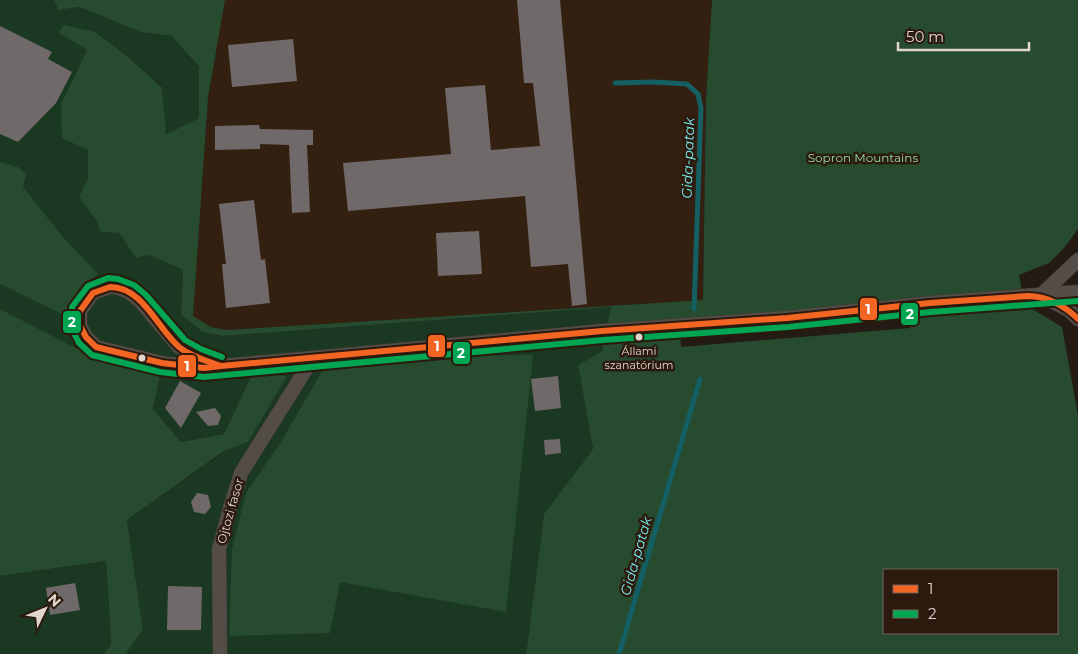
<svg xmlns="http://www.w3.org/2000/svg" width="1078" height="654" font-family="Montserrat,sans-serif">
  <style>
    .built { fill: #342010 }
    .green { fill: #1b3922 }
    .forest { fill: #264b2f; fill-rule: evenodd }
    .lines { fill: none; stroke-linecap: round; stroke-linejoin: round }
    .stream { stroke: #135f63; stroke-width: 5 }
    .building { fill: #706969 }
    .street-casing { stroke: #3f3832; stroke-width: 15 }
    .street { stroke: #544d47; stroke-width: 14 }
    .bus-1-casing { stroke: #2b1a0d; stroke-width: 10 }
    .bus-2-casing { stroke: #2b1a0d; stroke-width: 10 }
    .bus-1 { stroke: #f26522; stroke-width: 6 }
    .bus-2 { stroke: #00a651; stroke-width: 6 }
    .bus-dot { fill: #e1d5cc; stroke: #2b1a0d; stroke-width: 2 }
    .labels { text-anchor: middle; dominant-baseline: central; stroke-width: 5; stroke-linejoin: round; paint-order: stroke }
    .bus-label { font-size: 11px; fill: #e1d5cc; stroke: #2b1a0d }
    .park-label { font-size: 12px; fill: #96dda6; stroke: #2b1a0d }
    .street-label { font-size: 12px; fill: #e1d5cc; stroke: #2b1a0d }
    .water-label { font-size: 14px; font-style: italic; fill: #7aecf3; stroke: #2b1a0d }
    .line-badge { stroke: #2b1a0d; stroke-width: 2 }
    .badge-label { font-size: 14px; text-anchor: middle; font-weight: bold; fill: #fff }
  </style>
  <rect width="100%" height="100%" fill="#241b14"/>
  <path class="built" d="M225 0H712L706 98 703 300 227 330 211 327 193 317 208 98Z"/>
  <g class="green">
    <path d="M0 0H54L58 10 80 7 140 32 171 36 199 68V118L165 134 162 86 126 55 95 32H59L87 50 61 104 88 150V178L79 197 96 220 101 232 119 233 136 258 149 255 183 270 181 314 203 332 223 336 611 307 602 351 578 365 593 449 544 514 526 654H126L143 629 127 520 224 452 248 442 252 374 224 434 181 442 153 409 161 372 96 358 0 309Z"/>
    <path d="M106 561 111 644 104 654H0V576Z"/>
  </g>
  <g class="forest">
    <path d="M54 0H225L208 98 193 316 211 327 227 330 703 300 706 98 712 0H1078V229L1064 248 1049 263 1019 275 1024 304 1062 327 1078 415V654H526L544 514 593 449 578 365 602 351 611 307 223 336 203 332 181 315 183 270 149 255 136 258 119 233 101 232 96 220 79 197 88 178V150L62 138 61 104 87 50 59 33 64 25 95 32 126 55 162 87 166 134 199 118V67L171 36 140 32 80 7 58 10ZM909 310 910 328 681 347 680 330ZM884 570H1057V633H884Z"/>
    <path d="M0 162 18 167 26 174 23 187 62 236 98 274 78 290 70 318 0 284Z"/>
    <path d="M0 309 96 358 161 372 153 409 181 442 224 434 252 374 287 376 248 442 223 452 127 520 143 629 126 654H104L111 644 106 561 0 576Z"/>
    <path d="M533 355 506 612 340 582 330 633 229 636 232 549 246 493 281 442 325 366 459 356Z"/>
  </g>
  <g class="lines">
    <g class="stream">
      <path d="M615 83 654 82 687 84 698 94 701 108 694 309"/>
      <path d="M619 654 700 379"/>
    </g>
  </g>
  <g class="building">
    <path d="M517 0H560L587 304 572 306 568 264 531 267 525 196 348 211 343 163 451 154 445 88 485 85 491 150 540 146 533 83H524Z"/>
    <path d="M0 26 52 52 48 59 72 72 56 103 18 142 0 134Z"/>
    <path d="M293 39 297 81 232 87 228 45Z"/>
    <path d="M259 125 260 129 313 130V145H307L310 212 292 213 289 145 260 144V149L215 150V126Z"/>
    <path d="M254 200 261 260 265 259 270 303 226 308 222 264H226L219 204Z"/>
    <path d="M479 231 482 274 438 276 436 233Z"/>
    <path d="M558 376 561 408 535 411 531 379Z"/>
    <path d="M180 381 201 393 181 428 165 408Z"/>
    <path d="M215 408 221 416 218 425 208 426 196 412Z"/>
    <path d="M560 439 561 453 545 455 544 440Z"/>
    <path d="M197 493 208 495 211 507 205 514 194 512 191 502Z"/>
    <path d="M75 583 80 610 50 615 46 588Z"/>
    <path d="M168 586 202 587 201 630H167Z"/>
  </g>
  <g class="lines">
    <g class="street-casing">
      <g id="street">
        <path d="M1040 296 1078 260"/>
        <path d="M1041 296 1069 310 1078 319"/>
        <path d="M221 366 197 357 179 347 140 301 129 292 115 287H110L93 293 80 311V326L86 337 96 347 162 363 204 368 221 366 313 358 602 331 787 318 930 303 1078 292"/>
        <path d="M220 654 219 549 230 508 241 473 313 358"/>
      </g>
    </g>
    <use href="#street" class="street"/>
    <g class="bus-1-casing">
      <g id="bus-1">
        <path d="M110 287C143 287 157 328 179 347 190 356 207 361 221 366L204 368 162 363 96 347 86 337 80 326V311L93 293Z"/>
        <path d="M221 366 602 331 787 318 930 303 1028 296C1047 296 1065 306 1078 319"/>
      </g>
    </g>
    <g class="bus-2-casing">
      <path id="bus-2" d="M222 357 201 349 185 340 146 295 134 285 118 279 108 278 88 286 72 307V329L79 343 92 355 160 372 204 377 603 340 788 327 931 312 1078 301"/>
    </g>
    <use href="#bus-1" class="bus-1"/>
    <use href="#bus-2" class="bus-2"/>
  </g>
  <g class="bus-dot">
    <circle cx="639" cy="337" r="4.5"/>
    <circle cx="142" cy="358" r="4.5"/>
  </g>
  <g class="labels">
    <g class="bus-label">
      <text x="639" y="351">Állami<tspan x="639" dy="14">szanatórium</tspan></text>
    </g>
    <g class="park-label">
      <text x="863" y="157">Sopron Mountains</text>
    </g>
    <g class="street-label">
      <text transform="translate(230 511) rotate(-74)">Ojtozi fasor</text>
    </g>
    <g class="water-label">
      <text transform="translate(688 158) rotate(-88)">Gida-patak</text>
      <text transform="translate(636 556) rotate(-74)">Gida-patak</text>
    </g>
  </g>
  <g class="line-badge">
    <rect x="859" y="297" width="19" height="24" rx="5" fill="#f26522"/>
    <rect x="900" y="302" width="19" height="24" rx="5" fill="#00a651"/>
    <rect x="62" y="310" width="20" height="24" rx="5" fill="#00a651"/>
    <rect x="427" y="334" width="19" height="24" rx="5" fill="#f26522"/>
    <rect x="452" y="341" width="19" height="24" rx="5" fill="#00a651"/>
    <rect x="177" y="354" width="20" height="24" rx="5" fill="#f26522"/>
  </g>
  <g class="badge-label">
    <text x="868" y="314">1</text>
    <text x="910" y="319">2</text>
    <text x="72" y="327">2</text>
    <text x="437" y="351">1</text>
    <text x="461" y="358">2</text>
    <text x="187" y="371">1</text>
  </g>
  <rect x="883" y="569" width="175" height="65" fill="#2b1a0d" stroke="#746559"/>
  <rect x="893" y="585" width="25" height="8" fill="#f26522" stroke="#746559"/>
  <text x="928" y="594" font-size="15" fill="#e1d5cc">1</text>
  <rect x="893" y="610" width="25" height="8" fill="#00a651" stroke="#746559"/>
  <text x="928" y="619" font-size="15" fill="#e1d5cc">2</text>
  <g transform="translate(45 609) rotate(47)" stroke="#2b1a0d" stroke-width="4" paint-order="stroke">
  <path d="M0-4L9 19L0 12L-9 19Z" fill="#e1d5cc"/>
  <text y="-8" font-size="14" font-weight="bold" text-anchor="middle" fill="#e1d5cc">N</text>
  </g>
  <path d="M898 42v8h131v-8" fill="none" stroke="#e1d5cc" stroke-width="2.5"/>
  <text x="906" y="42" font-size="15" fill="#e1d5cc" stroke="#2b1a0d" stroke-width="4" paint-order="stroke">50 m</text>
</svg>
